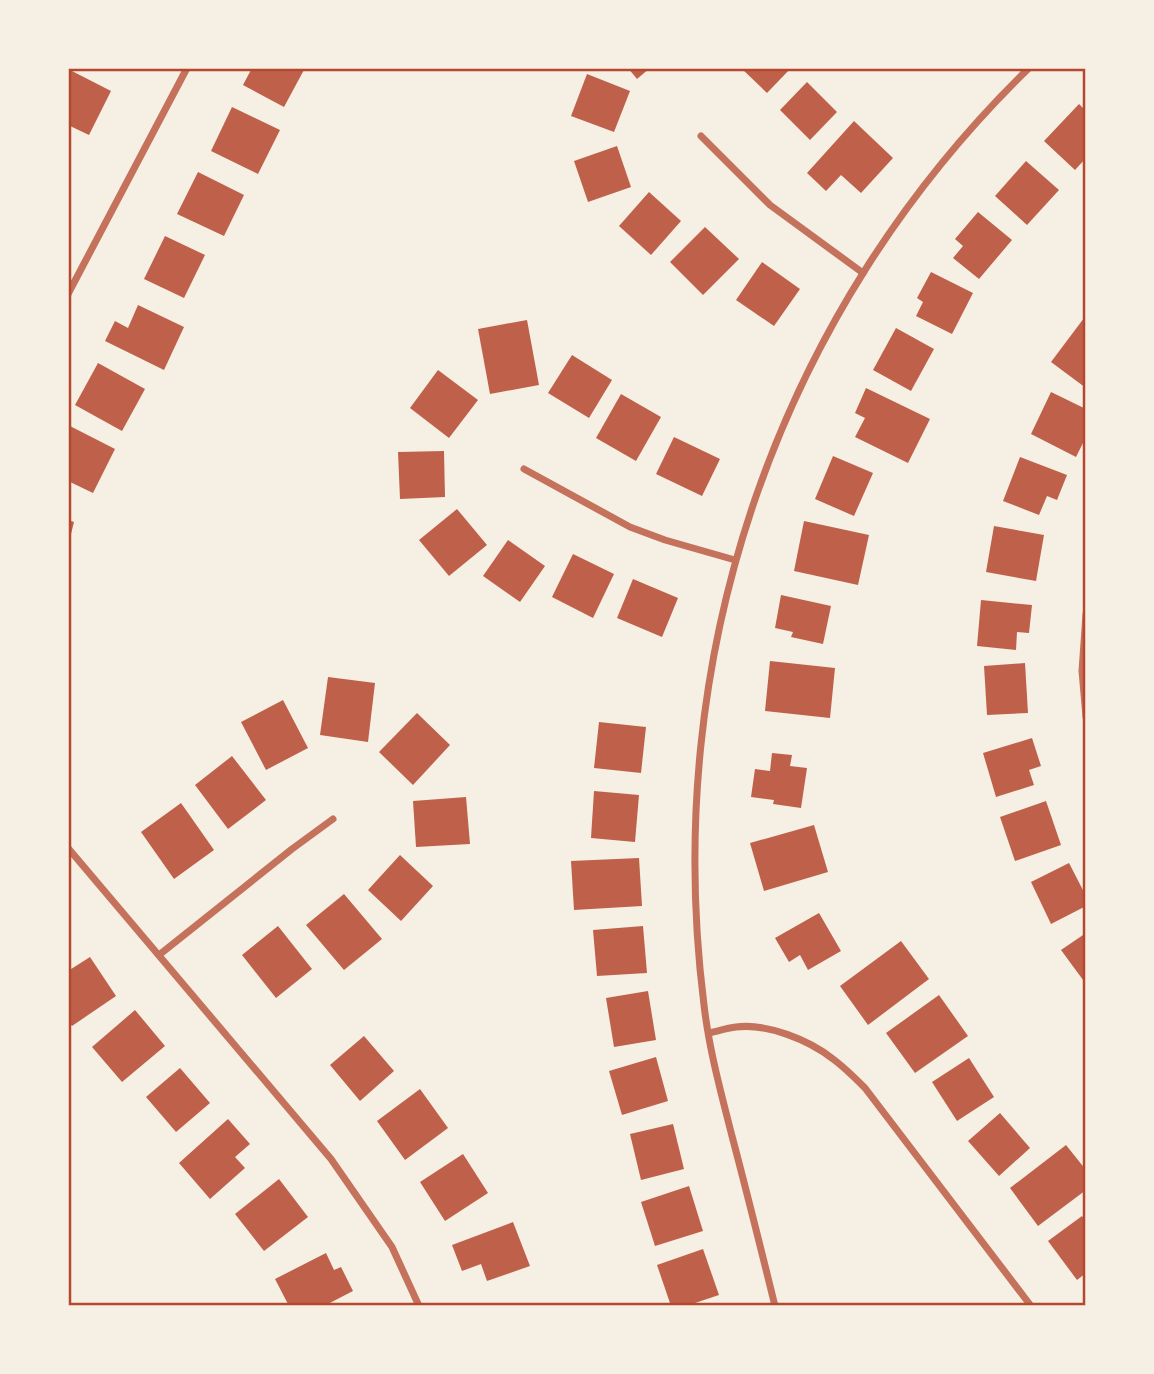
<svg xmlns="http://www.w3.org/2000/svg" width="1154" height="1374" font-family="Manrope,sans-serif">
  <style>
    .building { fill: #bf614a }
    .lines { fill: none; stroke-linecap: round; stroke-linejoin: round }
    .minor { stroke: #c5725c; stroke-width: 7 }
    .neatline { fill: none; stroke: #b5482f; stroke-width: 2.5 }
  </style>
  <rect width="100%" height="100%" fill="#f6efe4"/>
  <g class="building">
    <path d="M252 68H305L284 107 243 85Z"/>
    <path d="M628 68H650L637 79Z"/>
    <path d="M741 68H791L767 93Z"/>
    <path d="M68 69 111 91 89 135 68 125Z"/>
    <path d="M587 74 630 91 614 132 571 116Z"/>
    <path d="M807 82 837 112 810 140 780 110Z"/>
    <path d="M1079 104 1086 111V158L1075 170 1044 141Z"/>
    <path d="M232 107 280 130 258 174 211 151Z"/>
    <path d="M854 121 893 158 861 193 841 175 826 191 807 173Z"/>
    <path d="M617 146 631 187 588 202 574 161Z"/>
    <path d="M1026 161 1059 190 1027 225 995 196Z"/>
    <path d="M198 172 244 195 224 236 177 214Z"/>
    <path d="M649 192 681 221 651 255 619 226Z"/>
    <path d="M978 212 1012 240 979 279 953 258 963 246 955 239Z"/>
    <path d="M705 227 739 259 703 295 670 262Z"/>
    <path d="M165 236 205 255 184 298 144 279Z"/>
    <path d="M762 262 800 289 774 326 736 300Z"/>
    <path d="M931 272 973 293 952 334 916 316 923 302 917 298Z"/>
    <path d="M138 305 184 327 164 370 105 341 115 321 128 328Z"/>
    <path d="M1084 318 1086 320V388L1051 362Z"/>
    <path d="M527 320 539 385 490 394 478 329Z"/>
    <path d="M896 328 934 349 911 391 873 370Z"/>
    <path d="M572 355 612 380 589 418 548 393Z"/>
    <path d="M98 363 145 389 122 431 75 405Z"/>
    <path d="M438 370 478 400 449 438 410 408Z"/>
    <path d="M866 388 930 419 908 463 855 437 865 418 855 413Z"/>
    <path d="M1051 392 1086 409V437L1076 457 1031 434Z"/>
    <path d="M621 394 661 417 636 461 596 438Z"/>
    <path d="M68 425 115 449 93 493 68 481Z"/>
    <path d="M674 437 720 459 702 496 656 474Z"/>
    <path d="M444 451 445 497 400 499 398 452Z"/>
    <path d="M833 456 873 473 854 516 815 499Z"/>
    <path d="M1020 457 1067 475 1057 500 1047 496 1039 515 1003 501Z"/>
    <path d="M457 509 487 545 449 576 419 540Z"/>
    <path d="M68 520 74 522 69 542 68 541Z"/>
    <path d="M804 521 869 535 858 585 794 571Z"/>
    <path d="M994 526 1044 535 1036 581 986 572Z"/>
    <path d="M508 540 545 566 520 602 483 576Z"/>
    <path d="M573 554 614 574 593 618 552 597Z"/>
    <path d="M633 579 678 598 662 637 617 618Z"/>
    <path d="M781 595 831 606 823 644 791 637 793 632 775 628Z"/>
    <path d="M981 600 1032 605 1029 633 1017 632 1016 650 977 646Z"/>
    <path d="M770 661 835 668 830 718 765 711Z"/>
    <path d="M1025 663 1028 713 987 715 984 666Z"/>
    <path d="M328 677 375 683 368 742 320 735Z"/>
    <path d="M283 700 308 748 266 770 241 722Z"/>
    <path d="M417 713 450 745 413 785 379 752Z"/>
    <path d="M599 722 646 727 641 773 594 768Z"/>
    <path d="M1032 738 1041 766 1029 770 1034 785 996 797 983 753Z"/>
    <path d="M772 753 792 755 790 766 807 768 801 808 773 804 774 800 751 797 755 769 770 771Z"/>
    <path d="M232 756 266 800 228 829 195 785Z"/>
    <path d="M594 791 639 795 635 842 591 838Z"/>
    <path d="M466 797 470 844 416 847 413 801Z"/>
    <path d="M1046 801 1061 845 1015 861 1000 817Z"/>
    <path d="M181 803 214 850 174 879 141 832Z"/>
    <path d="M814 825 828 872 764 891 750 843Z"/>
    <path d="M400 855 433 886 401 921 368 890Z"/>
    <path d="M639 858 642 906 574 910 571 861Z"/>
    <path d="M1069 863 1086 896V906L1051 924 1031 882Z"/>
    <path d="M344 894 382 939 344 970 306 925Z"/>
    <path d="M819 913 841 951 808 970 800 955 789 962 775 938Z"/>
    <path d="M278 926 312 969 276 998 242 955Z"/>
    <path d="M643 926 647 973 597 976 593 930Z"/>
    <path d="M1086 933V984L1061 950Z"/>
    <path d="M901 941 929 979 868 1025 840 986Z"/>
    <path d="M90 957 116 996 72 1026 68 1021V971Z"/>
    <path d="M648 991 656 1040 614 1047 606 998Z"/>
    <path d="M939 995 968 1036 915 1073 886 1033Z"/>
    <path d="M135 1010 165 1046 122 1082 92 1047Z"/>
    <path d="M364 1036 394 1071 360 1101 330 1065Z"/>
    <path d="M656 1057 668 1101 622 1115 609 1071Z"/>
    <path d="M969 1058 994 1097 957 1121 932 1082Z"/>
    <path d="M180 1068 210 1103 176 1132 146 1097Z"/>
    <path d="M420 1089 448 1128 405 1160 377 1121Z"/>
    <path d="M1000 1113 1030 1148 999 1176 968 1141Z"/>
    <path d="M228 1119 250 1144 235 1157 245 1168 210 1199 179 1163Z"/>
    <path d="M673 1124 684 1169 641 1180 630 1134Z"/>
    <path d="M1066 1145 1086 1170V1190L1038 1226 1010 1188Z"/>
    <path d="M463 1154 488 1193 445 1221 420 1182Z"/>
    <path d="M279 1179 308 1217 264 1251 235 1214Z"/>
    <path d="M689 1186 703 1231 655 1246 641 1202Z"/>
    <path d="M1082 1216 1086 1222V1273L1077 1280 1048 1241Z"/>
    <path d="M513 1222 530 1266 487 1281 481 1264 462 1271 452 1245Z"/>
    <path d="M703 1249 719 1295 686 1306H671L657 1265Z"/>
    <path d="M326 1253 334 1270 341 1267 353 1291 324 1306H289L275 1279Z"/>
  </g>
  <g class="lines">
    <g class="minor">
      <path d="M701 136 770 205 863 273"/>
      <path d="M68 294 187 68"/>
      <path d="M524 469 630 527 665 540 735 560"/>
      <path d="M1086 614 1082 671 1086 717"/>
      <path d="M68 848 331 1159 392 1247 419 1306"/>
      <path d="M159 955 292 849 333 819"/>
      <path d="M709 1033C718 1031 727 1028 736 1027 767 1023 809 1040 833 1059 844 1067 855 1078 865 1088L1031 1306"/>
      <path d="M775 1306C761 1249 747 1193 732 1136 721 1093 709 1049 704 1005 660 657 777 313 1029 68"/>
    </g>
  </g>
  <rect width="1154" height="1374" fill="none" stroke="#f6efe4" stroke-width="140"/>
  <rect x="70" y="70" width="1014" height="1234" class="neatline"/>
</svg>
